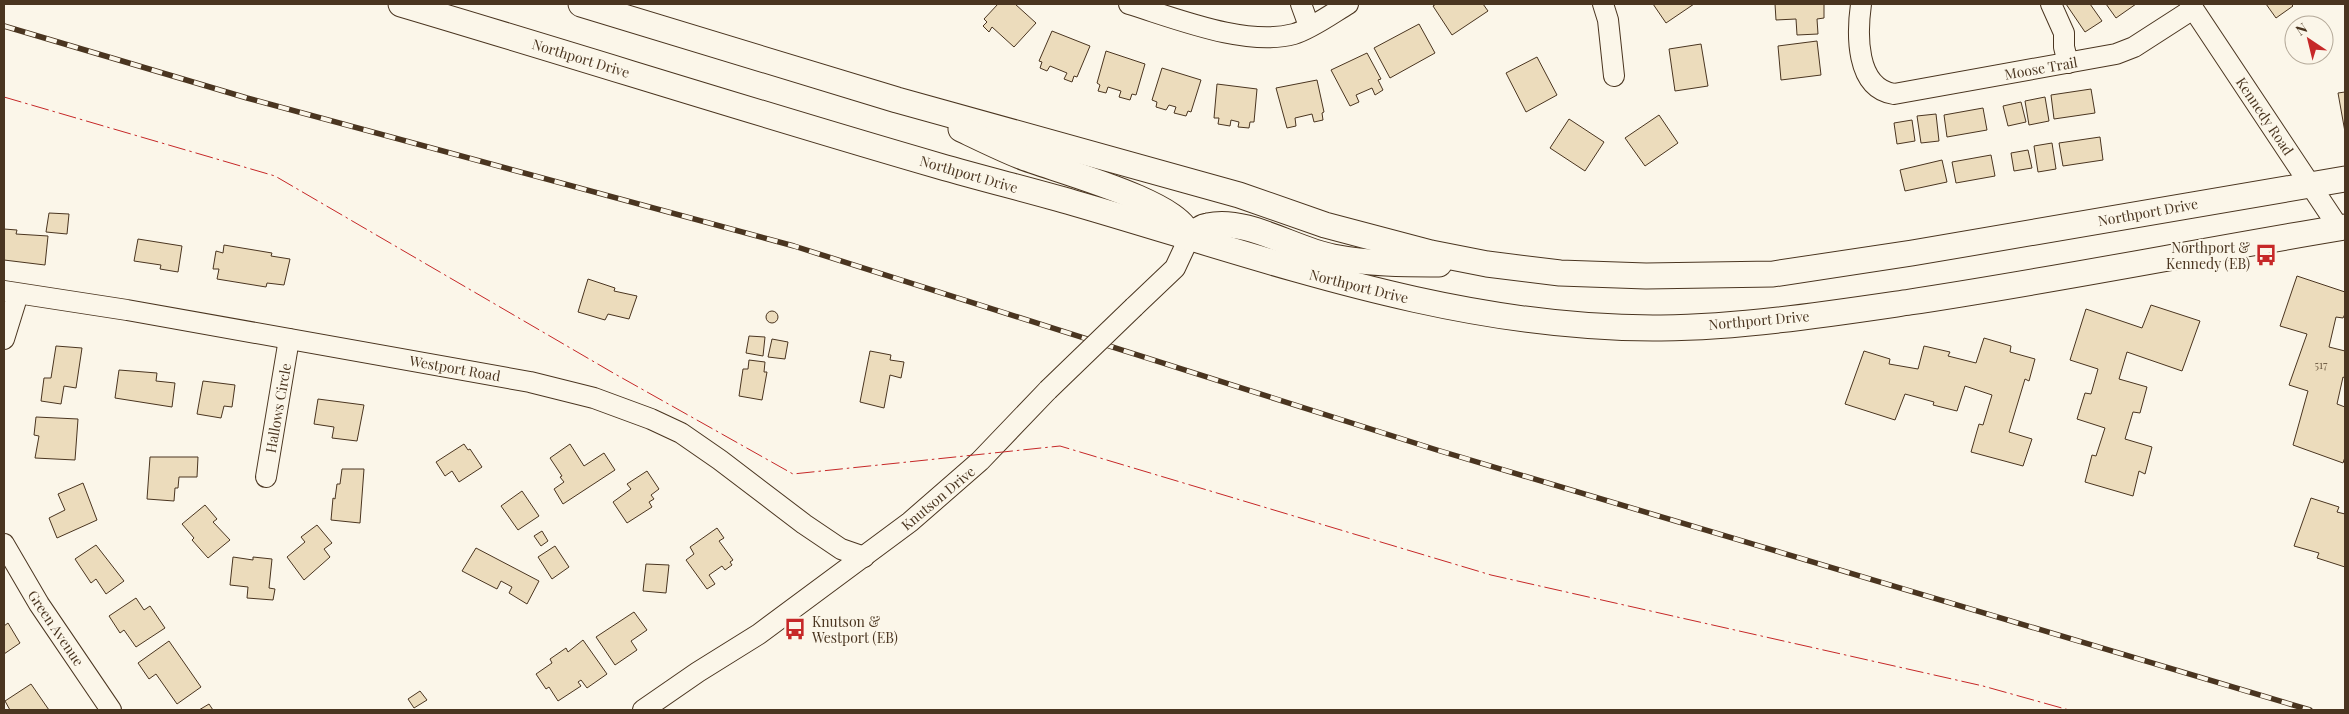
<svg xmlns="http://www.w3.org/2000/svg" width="2349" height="714" font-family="'Playfair Display',serif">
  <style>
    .building { fill: #ecdcbc; stroke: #4a3520 }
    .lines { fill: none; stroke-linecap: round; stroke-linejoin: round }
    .minor-casing { stroke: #4a3520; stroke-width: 22 }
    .major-casing { stroke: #4a3520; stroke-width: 27 }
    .minor { stroke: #fbf6e9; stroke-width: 20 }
    .major { stroke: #fbf6e9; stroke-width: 25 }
    .rail-casing { stroke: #4a3520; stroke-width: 5.5 }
    .rail { stroke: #fbf6e9; stroke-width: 4; stroke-dasharray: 11; stroke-linecap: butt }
    .minor-bridge-casing { stroke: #4a3520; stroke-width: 22; stroke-linecap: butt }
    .minor-bridge { stroke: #fbf6e9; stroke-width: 20 }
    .power { stroke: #c62828; stroke-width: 1; stroke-dasharray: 18 4 2.5 4; stroke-linecap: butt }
    .labels { text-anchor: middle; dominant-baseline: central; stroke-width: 4; stroke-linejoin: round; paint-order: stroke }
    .number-label { font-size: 11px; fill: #725f47 }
    .street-label { font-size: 14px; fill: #4a3520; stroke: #fbf6e9 }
    .poi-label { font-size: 14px; fill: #4a3520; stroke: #fbf6e9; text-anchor: end }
  </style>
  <rect width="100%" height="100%" fill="#fbf6e9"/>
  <g class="building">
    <path d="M998 4H1015L1036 23 1014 47 992 27 989 32 983 26 987 22 984 19Z"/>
    <path d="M1436 4H1483L1488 11 1452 35 1433 6Z"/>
    <path d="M1653 4H1694L1666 23Z"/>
    <path d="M1775 4H1824V18L1817 19 1818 34 1797 35 1796 19 1776 20Z"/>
    <path d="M2066 4H2090L2102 21 2085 32Z"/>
    <path d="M2106 4H2136L2116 18Z"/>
    <path d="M2266 4H2291L2293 6 2276 18Z"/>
    <path d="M1419 24 1435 53 1390 78 1374 48Z"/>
    <path d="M1052 31 1090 46 1077 77 1074 76 1072 82 1064 79 1067 73 1050 66 1047 71 1040 68 1042 62 1039 61Z"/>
    <path d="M1817 41 1821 75 1781 80 1778 46Z"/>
    <path d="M1701 44 1708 86 1675 91 1669 49Z"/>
    <path d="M1106 51 1145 64 1136 95 1132 94 1130 100 1119 97 1121 91 1108 87 1106 93 1098 91 1100 85 1097 83Z"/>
    <path d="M1367 53 1381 79 1378 80 1383 90 1375 95 1372 88 1356 95 1359 102 1350 106 1331 70Z"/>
    <path d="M1537 57 1557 95 1526 112 1506 73Z"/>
    <path d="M1162 68 1201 80 1191 112 1188 111 1186 116 1174 113 1176 107 1169 105 1166 110 1156 107 1157 102 1152 100Z"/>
    <path d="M1317 80 1324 112 1322 113 1323 120 1314 122 1312 114 1295 118 1296 126 1287 128 1276 88Z"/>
    <path d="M1217 84 1257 89 1254 122H1250L1249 128 1238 127 1239 122 1231 120 1230 126 1218 124 1219 118H1214Z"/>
    <path d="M2091 89 2095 113 2054 119 2051 95Z"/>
    <path d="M2345 92V132L2338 93Z"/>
    <path d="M2045 97 2049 121 2029 125 2025 101Z"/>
    <path d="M2021 102 2026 122 2008 126 2003 106Z"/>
    <path d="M1983 108 1987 130 1947 137 1944 115Z"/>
    <path d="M1936 114 1939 141 1921 143 1917 116Z"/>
    <path d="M1659 115 1678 143 1645 166 1625 138Z"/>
    <path d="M1569 119 1604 142 1585 171 1550 148Z"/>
    <path d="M1912 120 1915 141 1897 144 1894 123Z"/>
    <path d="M2100 137 2103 160 2063 166 2059 143Z"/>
    <path d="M2052 143 2056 169 2038 172 2034 146Z"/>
    <path d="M2028 150 2032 168 2014 171 2011 153Z"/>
    <path d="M1991 155 1995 176 1956 183 1952 162Z"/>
    <path d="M1942 160 1947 182 1905 191 1900 170Z"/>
    <path d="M49 213 69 214 67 234 46 232Z"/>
    <path d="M4 229 17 230 16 234 48 236 45 265 4 260Z"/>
    <path d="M138 239 182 246 178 272 160 269 161 265 134 261Z"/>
    <path d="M224 245 272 253 271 256 290 259 284 285 267 283 266 287 217 279 219 269H213L216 251 223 253Z"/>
    <path d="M2297 276 2345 292V314L2343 318 2336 317 2329 347 2345 351V378L2343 377 2337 404 2345 407V457L2343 463 2293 445 2308 391 2289 385 2307 334 2280 326Z"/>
    <path d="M588 279 615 288 614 291 637 296 629 319 608 314 605 320 578 312Z"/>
    <path d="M2151 305 2200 321 2182 371 2127 352 2119 379 2147 387 2140 413 2133 412 2125 439 2152 447 2145 474 2139 471 2133 496 2085 482 2092 455 2096 456 2105 428 2077 419 2085 393 2091 394 2098 369 2070 360 2086 309 2142 328Z"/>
    <circle cx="772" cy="317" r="6"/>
    <path d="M749 336 765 337 763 356 746 353Z"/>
    <path d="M1984 338 2011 346 2010 352 2035 359 2029 381 2025 379 2009 432 2032 439 2023 466 1971 452 1979 424 1983 425 1992 395 1965 386 1957 411 1933 405 1934 402 1905 394 1895 420 1845 404 1864 351 1890 359 1889 364 1918 369 1924 346 1950 352 1948 356 1976 363Z"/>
    <path d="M772 339 788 342 785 359 768 357Z"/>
    <path d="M56 346 82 348 76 388 64 386 61 404 41 401 44 378H51Z"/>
    <path d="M870 351 891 355 890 360 904 362 901 378 890 375 884 408 860 402Z"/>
    <path d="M749 360 765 362 764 372H767L762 400 739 396 743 369H748Z"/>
    <path d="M119 370 157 373 156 381 175 383 172 407 115 398Z"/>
    <path d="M203 381 235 385 232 407 224 406 221 418 197 414Z"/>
    <path d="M318 399 364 405 357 441 332 438 334 427 314 424Z"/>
    <path d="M36 417 78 419 75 460 35 458 39 436 34 435Z"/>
    <path d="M464 444 468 450 470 449 482 467 459 482 452 471 445 476 436 462Z"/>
    <path d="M570 444 584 466 604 453 615 470 563 504 554 489 564 482 560 477 562 476 550 458Z"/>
    <path d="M150 457H198L197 477H179L178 488H175L174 501 147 499Z"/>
    <path d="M342 469H364L360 523 331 520 333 498 335 499 337 484H340Z"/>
    <path d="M647 471 659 489 651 495 654 499 649 502 652 507 627 523 613 502 631 489 627 484Z"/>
    <path d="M83 483 97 520 57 538 49 518 65 510 58 494Z"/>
    <path d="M522 491 539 516 518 530 501 506Z"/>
    <path d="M2311 498 2339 507 2337 512 2345 514V567L2317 558 2319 553 2294 546Z"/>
    <path d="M205 505 217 519 213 522 230 540 208 558 192 540 194 538 182 524Z"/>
    <path d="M317 525 332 543 324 549 330 557 304 580 287 557 305 542 301 537Z"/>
    <path d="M717 528 724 538 719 541 733 560 730 562 732 565 725 570 722 566 709 575 715 584 707 589 686 560 694 554 690 547Z"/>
    <path d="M542 531 548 541 541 546 534 536Z"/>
    <path d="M96 545 124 581 106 594 96 579 91 583 75 559Z"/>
    <path d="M555 546 569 567 552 579 538 557Z"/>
    <path d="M476 548 539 581 527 604 509 593 512 587 501 581 497 589 462 571Z"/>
    <path d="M233 557 253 560V557L272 559 269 588 275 589 273 600 247 598 248 587 230 585Z"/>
    <path d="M646 564 669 565 666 593 643 591Z"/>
    <path d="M136 598 144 610 150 606 165 628 136 647 124 630 120 633 109 616Z"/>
    <path d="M634 612 647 630 631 641 637 650 615 665 596 637Z"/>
    <path d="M8 623 20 643 4 654V626Z"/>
    <path d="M583 640 607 674 587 688 581 680 578 682 581 686 558 701 549 687 546 689 536 674 552 663 550 659 566 648 568 652Z"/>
    <path d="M169 641 201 687 177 704 156 674 149 679 138 663Z"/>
    <path d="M31 684 49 710H10L5 701Z"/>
    <path d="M420 691 427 700 414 708 408 699Z"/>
    <path d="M209 704 213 710H199Z"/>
  </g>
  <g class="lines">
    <g class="minor-casing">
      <g id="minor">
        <path d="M1129 4C1175 18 1246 47 1294 34 1311 29 1333 13 1348 4"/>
        <path d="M1301 4 1309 26"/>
        <path d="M1603 4 1608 20 1614 76"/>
        <path d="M1861 4C1857 33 1855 88 1894 94L2116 54 2134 47 2193 9"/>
        <path d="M2051 4 2064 33V47L2068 63"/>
        <path d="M2190 4 2339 228"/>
        <path d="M4 291 127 310 530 382 594 398 651 419 681 433 720 460 804 524 841 549 864 557"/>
        <path d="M1134 307 1175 268 1189 238"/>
        <path d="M4 339 18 294"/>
        <path d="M266 477 289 339"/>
        <path d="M4 544 39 604 111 710"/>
        <path d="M643 710 698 672 759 634 910 522 980 461 1048 390"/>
      </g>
    </g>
    <g class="major-casing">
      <g id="major">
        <path d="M401 4C580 57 759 114 939 166 984 179 1029 190 1074 203 1268 259 1457 330 1661 328 1744 327 1828 314 1910 302 2056 280 2200 251 2345 227"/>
        <path d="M581 4 897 100 1239 195 1325 225 1431 253 1487 264 1560 273 1646 276 1773 274 1912 253 2345 179"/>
        <path d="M961 129C980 138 1000 148 1020 156 1052 169 1181 202 1188 235"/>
        <path d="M1189 238C1195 233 1200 227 1208 226 1246 217 1295 250 1333 257 1369 264 1403 264 1439 264"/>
      </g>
    </g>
    <use href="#minor" class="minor"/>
    <use href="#major" class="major"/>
    <g class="rail-casing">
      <path id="rail" d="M4 26 247 98 794 246 1437 450 2310 710"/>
    </g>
    <use href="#rail" class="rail"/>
    <g class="minor-bridge-casing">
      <path id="minor-bridge" d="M1048 390 1134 307"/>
    </g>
    <use href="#minor-bridge" class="minor-bridge"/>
    <path class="power" d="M4 97 275 176 615 374 793 474 1060 446 1491 575 1983 686 2069 710"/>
  </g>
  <defs>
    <g id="bus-bare" transform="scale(1.725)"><path d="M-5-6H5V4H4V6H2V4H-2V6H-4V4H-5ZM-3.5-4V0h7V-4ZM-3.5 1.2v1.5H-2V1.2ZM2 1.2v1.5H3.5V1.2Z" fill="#c62828" stroke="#fbf6e9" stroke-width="2.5" paint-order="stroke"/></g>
  </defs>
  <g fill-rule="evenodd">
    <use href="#bus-bare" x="2266" y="255"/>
    <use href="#bus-bare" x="795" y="629"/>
  </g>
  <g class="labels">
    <g class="number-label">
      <text x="2321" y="364">517</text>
    </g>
    <g class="street-label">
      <text transform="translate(581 58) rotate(17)">Northport Drive</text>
      <text transform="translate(2041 68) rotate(-10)">Moose Trail</text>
      <text transform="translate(2265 116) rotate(56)">Kennedy Road</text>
      <text transform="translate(969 174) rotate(16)">Northport Drive</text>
      <text transform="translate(2148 212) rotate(-10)">Northport Drive</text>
      <text transform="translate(1359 286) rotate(14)">Northport Drive</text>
      <text transform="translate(1759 320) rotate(-5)">Northport Drive</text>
      <text transform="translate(455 368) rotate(10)">Westport Road</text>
      <text transform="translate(278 408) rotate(-80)">Hallows Circle</text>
      <text transform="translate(938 498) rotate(-40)">Knutson Drive</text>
      <text transform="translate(56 628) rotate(56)">Green Avenue</text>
    </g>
    <g class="poi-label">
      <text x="2250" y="247">Northport &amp;<tspan x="2250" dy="16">Kennedy (EB)</tspan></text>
      <text x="812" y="621" text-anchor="start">Knutson &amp;<tspan x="812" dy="16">Westport (EB)</tspan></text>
    </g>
  </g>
  <rect width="2349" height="714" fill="none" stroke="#4a3520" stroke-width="10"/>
  <g transform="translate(2309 40) rotate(325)"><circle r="24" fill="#fbf6e9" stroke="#b4a999"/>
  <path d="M0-4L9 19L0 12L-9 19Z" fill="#c62828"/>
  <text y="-8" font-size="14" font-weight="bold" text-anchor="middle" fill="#4a3520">N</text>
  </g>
</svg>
